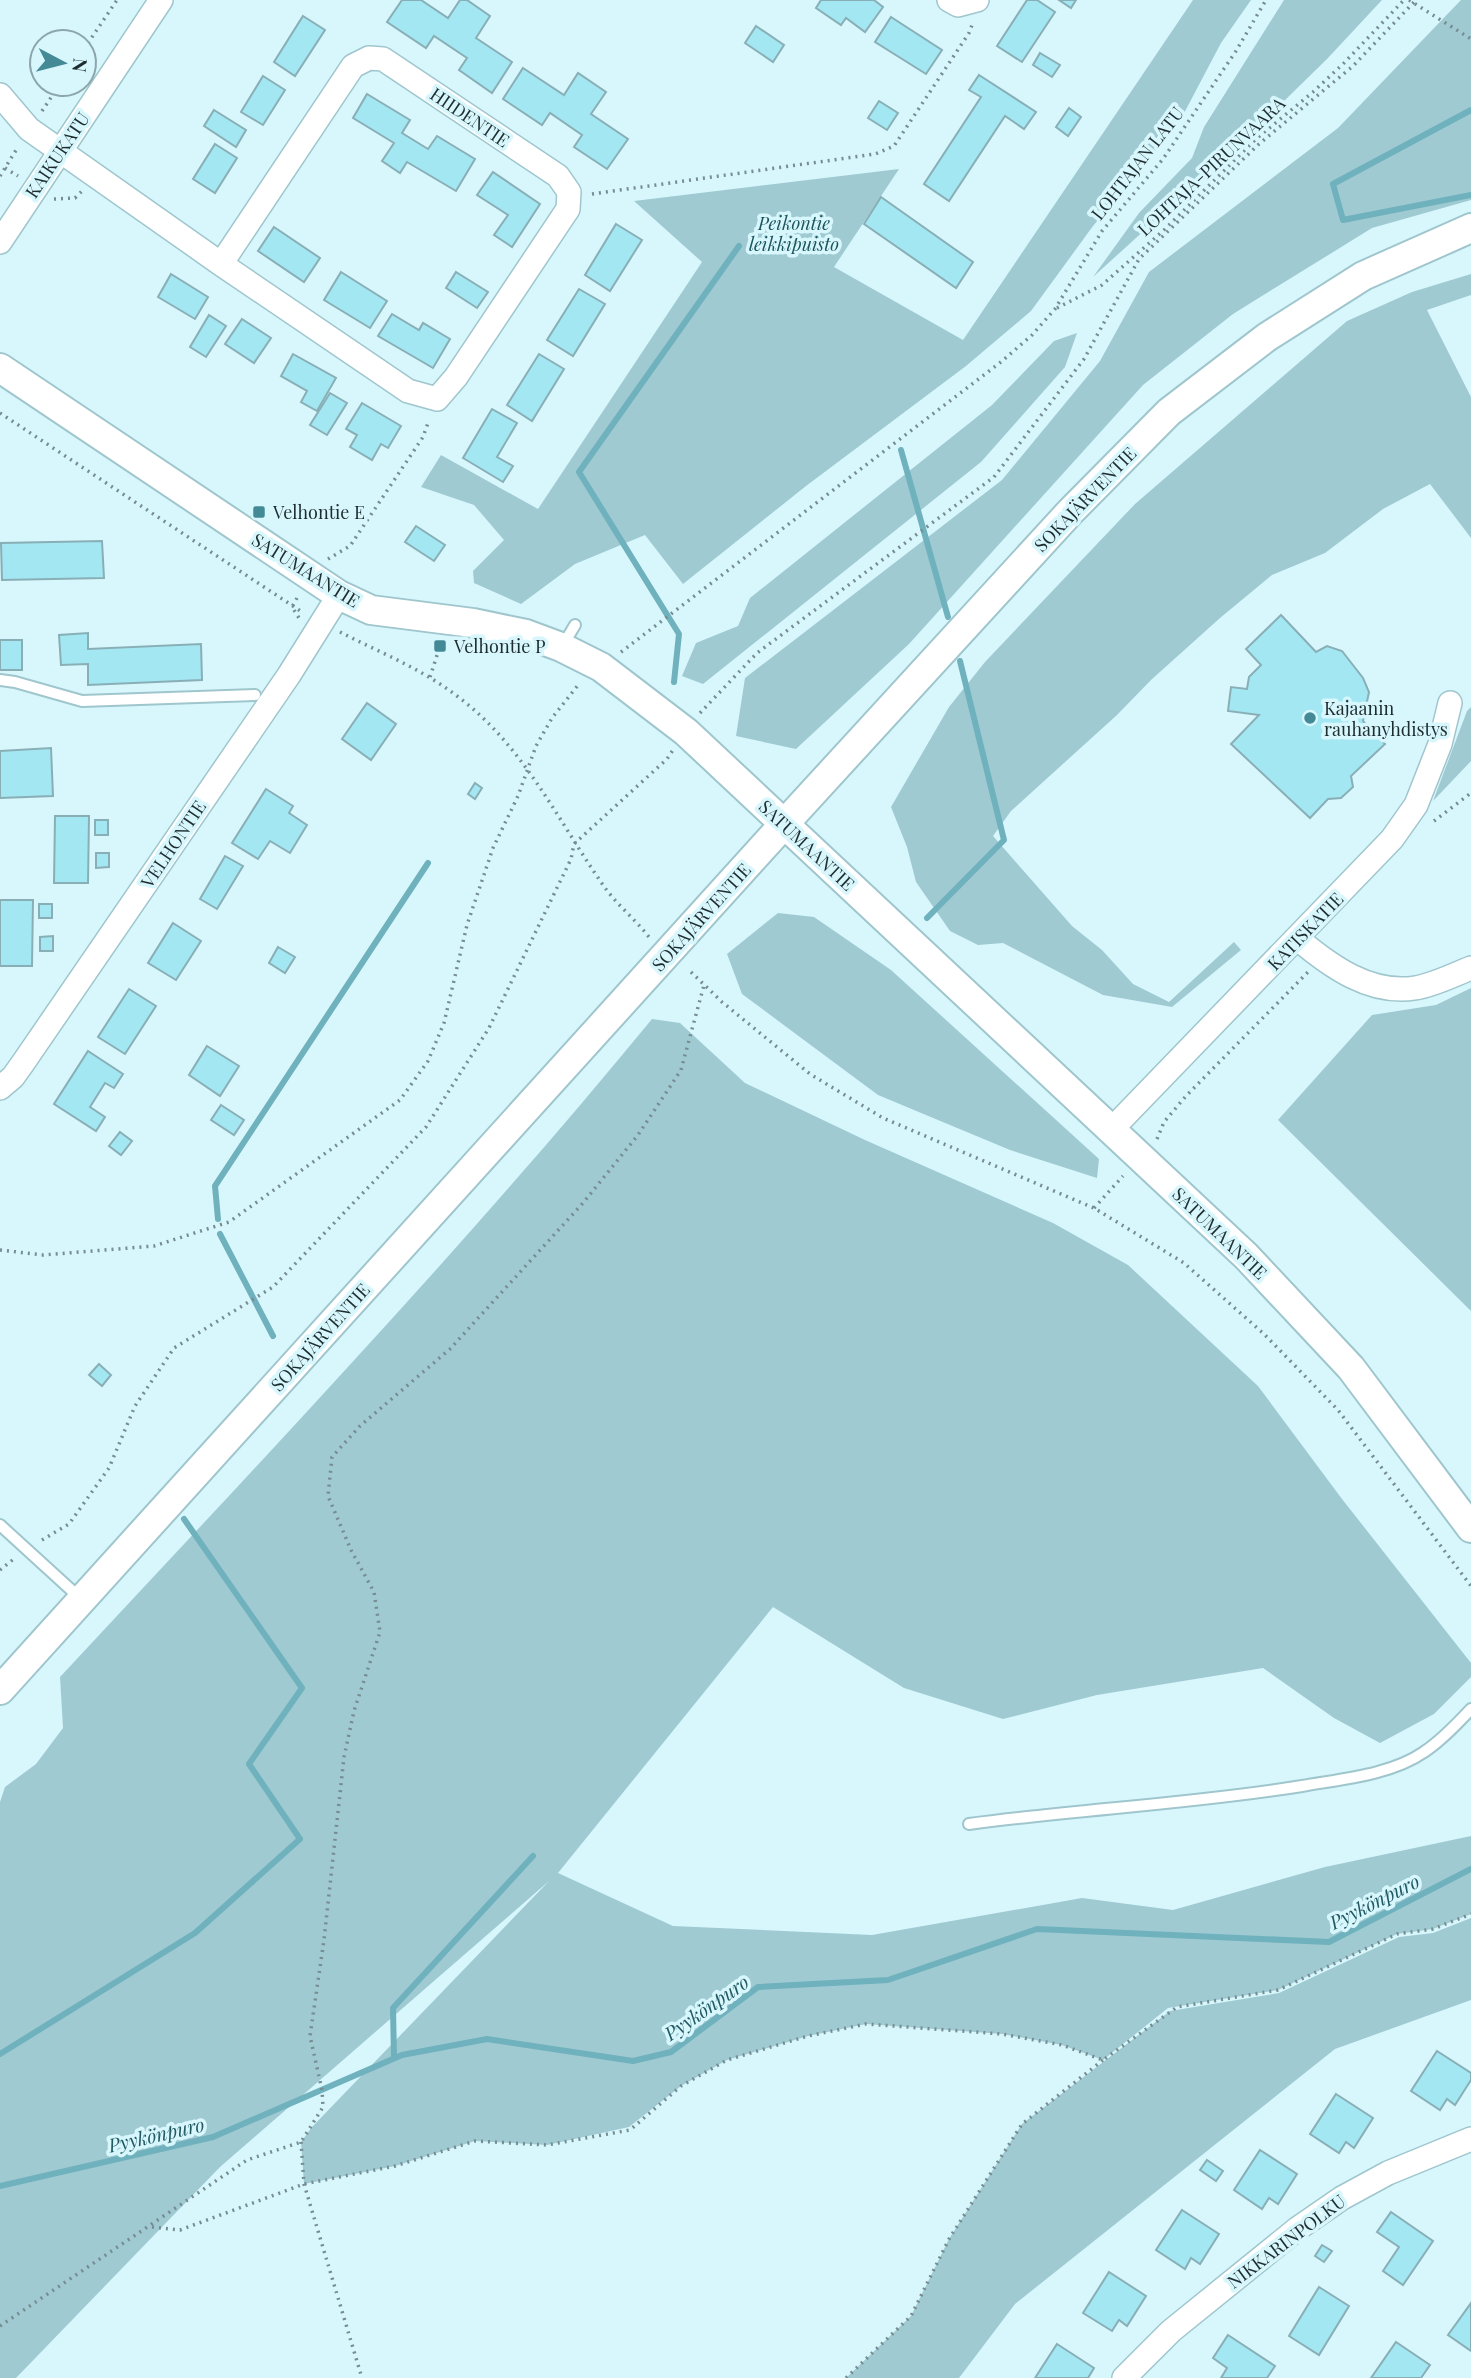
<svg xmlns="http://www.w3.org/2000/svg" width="1471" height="2378" font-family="'Playfair Display',serif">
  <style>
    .green { fill: #9fcad2 }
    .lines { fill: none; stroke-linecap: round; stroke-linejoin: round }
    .stream { stroke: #6fb1bd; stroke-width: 6 }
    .building { fill: #a3e7f3; stroke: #89afb6; stroke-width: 2 }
    .service-casing { stroke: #9fc6cd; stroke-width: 14 }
    .minor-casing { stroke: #9fc6cd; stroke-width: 26 }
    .tertiary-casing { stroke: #9fc6cd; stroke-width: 32 }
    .path { stroke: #768c91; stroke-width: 3.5; stroke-dasharray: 2 5; stroke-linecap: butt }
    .service { stroke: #fff; stroke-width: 10 }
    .minor { stroke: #fff; stroke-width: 23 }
    .tertiary { stroke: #fff; stroke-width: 28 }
    .poi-dot { fill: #448a96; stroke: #d8f7fd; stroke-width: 2.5 }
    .labels { text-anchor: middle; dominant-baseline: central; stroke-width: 7; stroke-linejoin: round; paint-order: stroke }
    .street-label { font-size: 18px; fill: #1d2c2f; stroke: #d8f7fd }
    .park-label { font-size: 18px; font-style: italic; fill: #1b545d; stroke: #d8f7fd }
    .poi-label { font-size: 18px; fill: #1d2c2f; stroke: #d8f7fd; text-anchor: start }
    .water-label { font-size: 19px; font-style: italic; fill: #215963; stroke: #d8f7fd }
  </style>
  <rect width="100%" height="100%" fill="#d8f7fd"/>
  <g class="green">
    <path d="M1193 0H1251L1221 43 1182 117 1152 157 1093 226 1031 311 966 366 806 486 683 584 645 535 575 564 521 604 474 583 473 571 504 540 474 505 421 487 441 455 538 509 702 262 634 201 899 169 834 267 963 340Z"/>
    <path d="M1284 0H1382L1327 59 1244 140 1093 277 1139 213 1192 158 1204 127Z"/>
    <path d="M1461 0H1471V200L1372 228 1233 314 1143 385 909 644 796 749 736 736 745 678 1002 480 1100 361 1149 272 1338 128Z"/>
    <path d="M1471 274V295L1427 310 1471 397V538L1430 484 1383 509 1325 553 1272 575 1220 618 1151 680 1117 715 1011 811 993 836 1072 926 1102 950 1133 984 1169 1002 1234 942 1241 950 1172 1007 1103 995 1003 943 978 945 950 931 916 882 907 847 891 807 949 707 985 662 1135 504 1347 321 1412 292Z"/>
    <path d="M1077 333 1065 367 981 462 703 684 682 676 696 643 738 626 750 598 992 405 1054 341Z"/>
    <path d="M1471 707V761L1433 801 1467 711Z"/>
    <path d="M778 913 814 917 891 970 1099 1159 1097 1178 1010 1150 878 1095 742 994 727 954Z"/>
    <path d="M1471 988V1311L1278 1120 1372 1015 1436 1005Z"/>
    <path d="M652 1019 680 1023 745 1083 865 1140 1053 1223 1128 1265 1258 1386 1342 1499 1471 1663V1677L1434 1714 1380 1743 1334 1718 1263 1668 1097 1695 1003 1719 904 1688 773 1607 558 1873 673 1926 872 1935 1082 1898 1173 1910 1325 1867 1471 1836V1914L1433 1929 1397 1934 1278 1990 1168 2008 1103 2060 1062 2045 1002 2034 866 2024 808 2036 727 2060 681 2086 629 2127 547 2145 475 2141 395 2166 304 2184 301 2142 312 2127 549 1881 220 2167 16 2378H0V1802L5 1787 36 1764 63 1728 60 1677C261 1461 465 1247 652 1019Z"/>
    <path d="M1471 1918V2000L1335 2049 1015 2304 959 2378H846L911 2316 949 2239 1022 2124 1170 2011 1279 1993 1399 1937 1433 1933Z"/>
  </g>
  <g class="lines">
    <g class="stream">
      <path d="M1471 110 1333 184 1343 220 1471 195"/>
      <path d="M901 450 948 617"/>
      <path d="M674 682 679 634 579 472 739 246"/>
      <path d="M927 918 1004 840 960 661"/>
      <path d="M218 1219 215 1186 428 863"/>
      <path d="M220 1234 273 1336"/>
      <path d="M0 2054 195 1933 300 1839 249 1764 302 1688 184 1519"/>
      <path d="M394 2058 393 2008 533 1856"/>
      <path d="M0 2186 213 2137 402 2055 487 2039 633 2061 671 2052 758 1987 888 1980 1037 1929 1329 1942 1471 1869"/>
    </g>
  </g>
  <g class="building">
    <path d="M402 0H421L448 18 460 0H467L490 16 476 38 512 62 492 93 459 70 467 58 434 36 426 48 387 22Z"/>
    <path d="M821 0H874L883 7 865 32 846 18 841 25 816 8Z"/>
    <path d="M1027 0H1037L1055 12 1022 62 997 46Z"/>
    <path d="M1059 0H1076L1071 8Z"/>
    <path d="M303 16 325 30 295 76 274 62Z"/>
    <path d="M891 17 942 50 926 74 875 42Z"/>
    <path d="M756 26 784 45 773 62 745 43Z"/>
    <path d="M1040 53 1060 65 1052 77 1033 65Z"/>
    <path d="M523 68 564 95 578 73 606 92 591 114 628 139 607 169 574 147 582 135 550 113 542 125 503 99Z"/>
    <path d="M979 75 1036 112 1024 129 1005 116 949 201 924 184 981 97 969 90Z"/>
    <path d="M263 76 285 90 263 125 241 112Z"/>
    <path d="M367 94 410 120 402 133 428 149 437 136 475 159 456 191 407 162 400 173 382 161 394 143 353 118Z"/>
    <path d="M879 101 898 113 887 130 868 118Z"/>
    <path d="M1069 108 1081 117 1068 136 1056 127Z"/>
    <path d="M214 110 246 130 236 147 204 126Z"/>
    <path d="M215 144 237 158 215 193 193 179Z"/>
    <path d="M493 172 540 204 512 247 494 235 508 215 477 195Z"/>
    <path d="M881 197 973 262 956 288 864 224Z"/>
    <path d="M616 224 642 240 610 291 585 275Z"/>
    <path d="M274 227 320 258 304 282 258 251Z"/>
    <path d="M341 272 387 301 370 328 324 300Z"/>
    <path d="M456 272 488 292 477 308 446 288Z"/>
    <path d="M171 274 208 297 195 319 158 297Z"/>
    <path d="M579 289 605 304 573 356 547 340Z"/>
    <path d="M392 314 419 330 423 323 450 339 433 368 378 336Z"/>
    <path d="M209 315 226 326 206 357 190 347Z"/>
    <path d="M242 319 271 338 254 363 225 344Z"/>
    <path d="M293 354 336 378 317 411 301 402 307 391 281 376Z"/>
    <path d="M539 354 564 369 532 421 507 405Z"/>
    <path d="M330 393 347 403 327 435 310 425Z"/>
    <path d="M362 403 401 426 388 448 381 444 372 460 350 447 357 435 346 429Z"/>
    <path d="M492 409 517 423 497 457 513 466 503 482 463 458Z"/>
    <path d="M416 526 445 545 434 561 405 542Z"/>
    <path d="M102 541 104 578 2 580 1 543Z"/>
    <path d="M1281 615 1316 652 1327 646 1342 651 1363 678 1369 692 1363 721 1385 744 1351 776 1353 787 1341 798 1328 799 1310 818 1231 744 1259 715 1228 711 1231 687 1247 689 1249 677 1261 665 1246 649Z"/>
    <path d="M88 633V649L201 644 202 680 88 685V664L61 665 59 635Z"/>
    <rect x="0" y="640" width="22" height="30"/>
    <path d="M367 703 396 724 371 760 342 739Z"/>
    <path d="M51 748 53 796 0 798V751Z"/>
    <path d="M475 783 482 788 475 799 468 794Z"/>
    <path d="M266 789 293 806 289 813 307 825 290 853 270 841 258 859 232 843Z"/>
    <path d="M55 816H89L88 883H54Z"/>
    <rect x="95" y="820" width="13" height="15"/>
    <path d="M96 853H109V867L96 868Z"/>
    <path d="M225 856 243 866 217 909 200 899Z"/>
    <path d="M0 900H33L32 966H0Z"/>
    <rect x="39" y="904" width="13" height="14"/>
    <path d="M173 923 201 941 176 980 148 963Z"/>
    <path d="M53 936V951H40V937Z"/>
    <path d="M278 947 295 957 285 973 269 963Z"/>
    <path d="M129 989 156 1006 125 1054 98 1037Z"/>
    <path d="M207 1046 239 1066 220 1096 189 1075Z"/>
    <path d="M88 1051 123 1074 114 1088 105 1083 90 1107 105 1117 96 1131 54 1104Z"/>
    <path d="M221 1105 244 1120 234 1135 211 1120Z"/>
    <path d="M120 1132 132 1141 121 1155 109 1146Z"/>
    <path d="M99 1364 111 1375 102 1386 89 1375Z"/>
    <path d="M1437 2051 1471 2073V2080L1455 2105 1447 2099 1440 2110 1411 2091Z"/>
    <path d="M1336 2094 1373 2118 1354 2148 1346 2142 1339 2153 1310 2134Z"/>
    <path d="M1260 2150 1297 2174 1278 2204 1269 2198 1262 2209 1234 2190Z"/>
    <path d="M1207 2160 1223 2171 1216 2181 1200 2170Z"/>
    <path d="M1182 2210 1219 2234 1200 2264 1191 2258 1185 2269 1156 2250Z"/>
    <path d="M1391 2212 1433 2241 1403 2285 1383 2271 1399 2247 1377 2232Z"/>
    <path d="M1322 2245 1332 2251 1324 2262 1315 2256Z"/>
    <path d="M1109 2272 1146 2296 1127 2326 1119 2320 1112 2331 1083 2313Z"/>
    <path d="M1319 2287 1349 2306 1319 2355 1289 2336Z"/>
    <path d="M1471 2303V2351L1448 2335Z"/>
    <path d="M1228 2335 1275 2366 1267 2378H1221L1227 2368 1213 2358Z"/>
    <path d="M1396 2342 1430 2365 1421 2378H1371Z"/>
    <path d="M1057 2344 1094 2368 1088 2378H1035Z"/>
  </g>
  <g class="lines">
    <g class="service-casing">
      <g id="service">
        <path d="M563 645 575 625"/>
        <path d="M0 680 15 682 82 701 255 695"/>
        <path d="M0 1525 80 1598"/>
        <path d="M969 1824C1080 1809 1191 1804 1302 1786 1341 1779 1391 1775 1424 1752 1441 1741 1457 1724 1471 1709"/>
      </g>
    </g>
    <g class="minor-casing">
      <g id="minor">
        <path d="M949 0 958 5 977 0"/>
        <path d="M0 95 29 129 221 264 408 391 437 399 456 377 568 209 569 192 558 176 383 59 369 58 353 66 221 264"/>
        <path d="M0 242 161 0"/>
        <path d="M1298 939C1330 966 1370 995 1415 988 1434 985 1453 975 1471 968"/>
        <path d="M0 1088 13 1077 23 1063 289 675 339 595"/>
        <path d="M1112 1129 1392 839 1416 805 1440 744 1450 703"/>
        <path d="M1124 2378 1171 2331 1297 2229 1342 2198 1388 2173 1471 2139"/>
      </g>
    </g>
    <g class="tertiary-casing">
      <g id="tertiary">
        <path d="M0 368 339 595 371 610 473 623 526 634 561 647 601 667 686 732 1246 1256 1351 1368 1471 1528"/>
        <path d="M0 1690 785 823 1071 511 1169 412 1267 337 1363 276 1471 228"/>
      </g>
    </g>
    <g class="path">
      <path d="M1409 0 1471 39"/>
      <path d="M84 49 117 0"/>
      <path d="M42 111 60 84"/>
      <path d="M5 168 18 176"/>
      <path d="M0 176 18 147"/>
      <path d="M592 194 875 154 894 146 969 33 972 25"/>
      <path d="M54 199 75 198 82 191"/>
      <path d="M1057 308 1102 285 1165 229 1256 139 1313 92 1344 63 1404 0"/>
      <path d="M0 413 302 612"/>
      <path d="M328 559 350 546 423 437 429 420"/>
      <path d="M297 598 292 607 299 618"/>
      <path d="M340 632C379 652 422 669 457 696 523 745 557 819 603 885 616 904 635 919 649 937"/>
      <path d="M621 652 1001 362 1032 335 1055 309 1102 231 1163 159 1236 51 1266 0"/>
      <path d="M430 677 440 646"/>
      <path d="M700 713 757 653 994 477 1084 359 1139 259 1259 144 1353 66 1416 0"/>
      <path d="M1434 821 1471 793"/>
      <path d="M691 972 722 1002 810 1074 883 1118 1094 1208 1184 1263 1264 1334 1338 1410 1471 1586"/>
      <path d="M1157 1139 1164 1122 1186 1096 1308 972"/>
      <path d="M1094 1208 1123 1176"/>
      <path d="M0 1250 43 1255 154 1246 229 1222 400 1100 428 1061 444 1023 467 925 493 848 518 796 536 746 552 718 579 684"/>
      <path d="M42 1540 69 1524 109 1468 135 1406 174 1348 273 1287 426 1127 489 1028 571 859 574 844 667 759 673 750"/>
      <path d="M0 1570 15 1558"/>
      <path d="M301 2142 304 2184 362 2378"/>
      <path d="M152 2227 180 2230 304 2184 395 2166 475 2141 547 2145 630 2130 681 2086 727 2060 808 2036 866 2024 1002 2034 1062 2045 1103 2060 1177 2007 1278 1990 1397 1934 1433 1929 1471 1914"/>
      <path d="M0 2326 247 2160 301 2142 323 2107 322 2090 310 2036 324 1940 344 1757 354 1711 380 1632 374 1592 351 1550 328 1496 332 1457 360 1426 450 1349 583 1203 638 1135 681 1070 704 985"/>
      <path d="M846 2378 911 2316 949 2239 1022 2124 1103 2060"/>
    </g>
    <use href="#service" class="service"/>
    <use href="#minor" class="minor"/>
    <use href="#tertiary" class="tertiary"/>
  </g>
  <g class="poi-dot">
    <rect x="252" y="505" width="14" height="14" rx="3.5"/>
    <rect x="433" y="639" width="14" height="14" rx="3.5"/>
    <circle cx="1310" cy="718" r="7"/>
  </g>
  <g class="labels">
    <g class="street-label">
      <text transform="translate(470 117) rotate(34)">HIIDENTIE</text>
      <text transform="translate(57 155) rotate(-56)">KAIKUKATU</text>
      <text transform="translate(1137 163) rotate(-52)">LOHTAJAN LATU</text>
      <text transform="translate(1211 166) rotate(-43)">LOHTAJA-PIRUNVAARA</text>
      <text transform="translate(1085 499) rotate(-46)">SOKAJÄRVENTIE</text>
      <text transform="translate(306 570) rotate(32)">SATUMAANTIE</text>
      <text transform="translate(173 844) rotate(-56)">VELHONTIE</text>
      <text transform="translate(807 845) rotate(43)">SATUMAANTIE</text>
      <text transform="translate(701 917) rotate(-48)">SOKAJÄRVENTIE</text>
      <text transform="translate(1305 931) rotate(-46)">KATISKATIE</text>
      <text transform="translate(1220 1233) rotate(44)">SATUMAANTIE</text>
      <text transform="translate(320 1337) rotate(-48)">SOKAJÄRVENTIE</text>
      <text transform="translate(1286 2241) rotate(-37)">NIKKARINPOLKU</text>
    </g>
    <g class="park-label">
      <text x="794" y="223">Peikontie<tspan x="794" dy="21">leikkipuisto</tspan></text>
    </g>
    <g class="poi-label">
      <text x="273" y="512">Velhontie E</text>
      <text x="454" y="646">Velhontie P</text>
      <text x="1324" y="708">Kajaanin<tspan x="1324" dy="21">rauhanyhdistys</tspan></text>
    </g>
    <g class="water-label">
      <text transform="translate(1374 1901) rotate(-27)">Pyykönpuro</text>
      <text transform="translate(706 2007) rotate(-35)">Pyykönpuro</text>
      <text transform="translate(156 2134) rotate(-13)">Pyykönpuro</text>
    </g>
  </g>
  <g transform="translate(63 63) rotate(97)"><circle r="33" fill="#d8f7fd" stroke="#8da6ab" stroke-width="2"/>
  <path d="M0-5L12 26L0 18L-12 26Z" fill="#448a96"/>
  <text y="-10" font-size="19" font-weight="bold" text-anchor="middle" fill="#1d2c2f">N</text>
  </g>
</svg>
